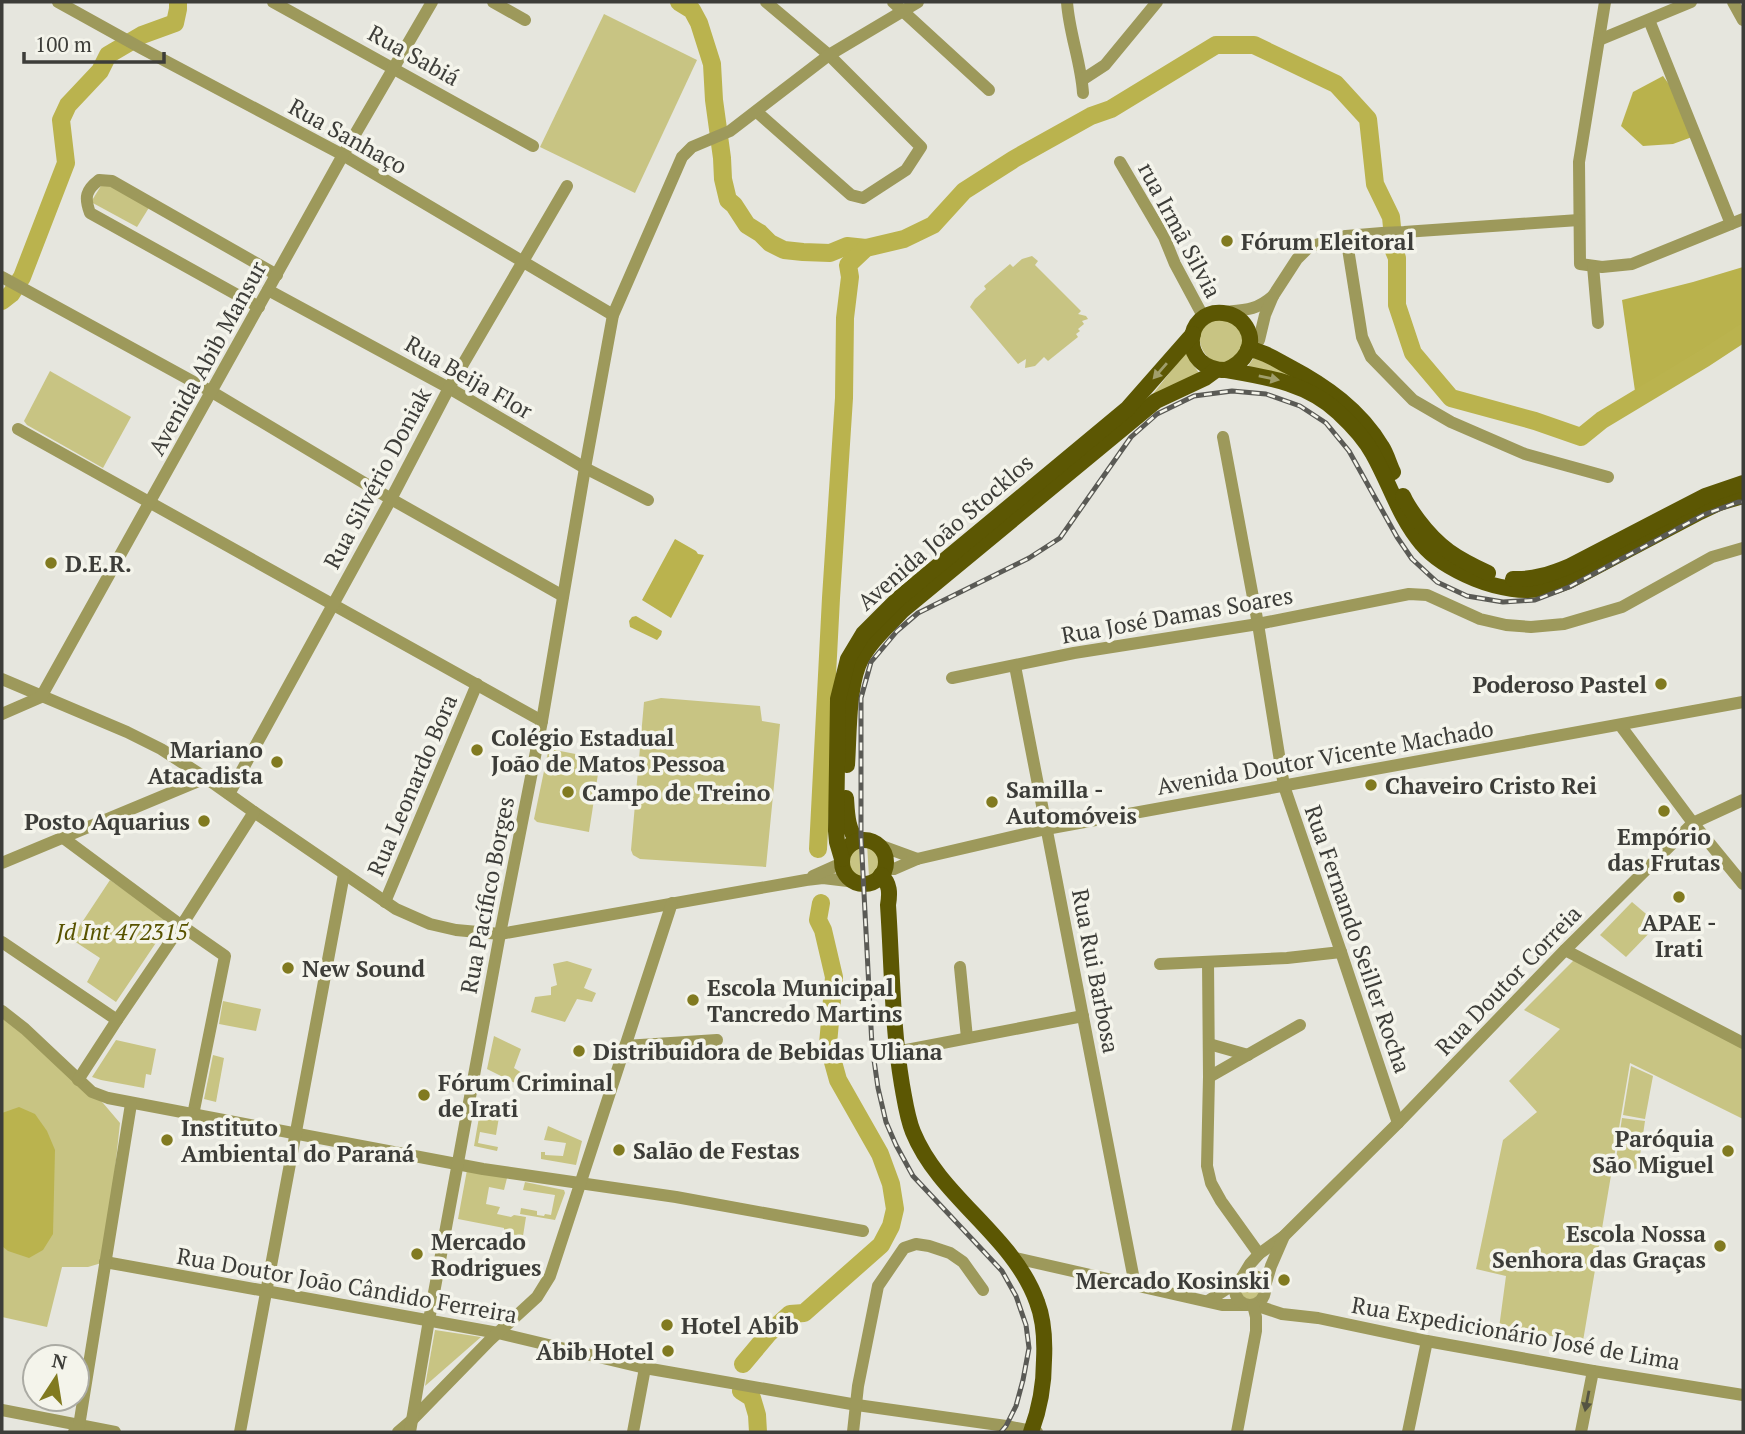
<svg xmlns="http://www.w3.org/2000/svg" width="1745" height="1434" font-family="'PT Serif',serif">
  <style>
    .green { fill: #c8c483 }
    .forest { fill: #b9b24c }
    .water { fill: #bab34e }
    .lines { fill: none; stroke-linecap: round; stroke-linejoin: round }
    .river { stroke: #bab34e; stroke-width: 18 }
    .minor { stroke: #9d995b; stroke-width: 12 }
    .major { stroke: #5c5703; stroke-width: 16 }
    .rail-casing { stroke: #5a5a55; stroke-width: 5 }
    .rail { stroke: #f4f4eb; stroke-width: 2.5; stroke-dasharray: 8; stroke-linecap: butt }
    .oneway { fill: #a09e6b }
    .oneway2 { fill: #555442 }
    .poi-dot { fill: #817a20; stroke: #f4f4eb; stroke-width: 2.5 }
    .labels { text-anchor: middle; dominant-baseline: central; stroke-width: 7; stroke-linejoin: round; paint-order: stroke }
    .street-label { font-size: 23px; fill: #3d3d39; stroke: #f4f4eb }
    .poi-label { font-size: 23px; font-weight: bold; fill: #3d3d39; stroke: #f4f4eb; text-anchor: start }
    .park-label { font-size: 23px; font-style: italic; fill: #585300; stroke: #f4f4eb }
  </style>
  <rect width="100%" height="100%" fill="#e6e6de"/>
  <g class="green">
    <path d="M604 14 697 60 635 193 540 147Z"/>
    <path d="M104 181 150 206 137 227 91 202Z"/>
    <path d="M1032 256 1038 261 1035 265 1081 311 1078 314 1086 316 1088 319 1082 321 1084 324 1078 329 1080 331 1076 334 1078 337 1048 361 1044 357 1035 366 1025 368 1026 359 1018 364 970 307 975 299 986 289 984 286 1010 264 1013 267 1022 259Z"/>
    <path d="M1220 317 1240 326 1244 346C1239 351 1234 359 1228 361 1208 369 1191 340 1205 326 1209 322 1215 320 1220 317Z"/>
    <path d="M1189 348 1194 366 1199 373 1149 399Z"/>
    <path d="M1254 353 1298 381 1246 369 1253 359Z"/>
    <path d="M50 371 131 417 103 468 27 425 24 421Z"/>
    <path d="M661 698 760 706 762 721 780 724 766 867 640 859 633 855 631 850 644 702Z"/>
    <path d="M550 749 596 758 600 761 589 832 537 822 534 819 548 752Z"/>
    <path d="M867 844C885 851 887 868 869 877Z"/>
    <path d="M855 846H860L861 877C847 871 845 858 855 846Z"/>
    <path d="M110 880 170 922 116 1002 87 982 100 958 71 939Z"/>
    <path d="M1632 902 1658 924 1626 957 1600 935Z"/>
    <path d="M1576 958 1743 1048V1119L1630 1063 1583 1341 1499 1328 1506 1276 1476 1269 1503 1140 1537 1112 1509 1081 1560 1029 1524 1010Z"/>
    <path d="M567 961 592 969 584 988 596 993 592 1002 577 999 565 1022 531 1012 535 997 551 995V987L557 985 553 964Z"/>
    <path d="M223 1001 261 1009 256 1031 219 1024Z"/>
    <path d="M2 1017 20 1031 103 1103 120 1123 105 1262 88 1267H62L47 1327 2 1317Z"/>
    <path d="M494 1036 521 1049 514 1068 522 1073 517 1084 487 1069Z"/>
    <path d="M116 1040 156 1049 151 1075 146 1074 144 1088 101 1080 92 1077Z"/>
    <path d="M213 1055 224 1058 216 1102 204 1099Z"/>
    <path d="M1631 1066 1653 1076 1645 1119 1623 1115Z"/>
    <path d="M481 1106 513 1112 511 1119 499 1117 496 1135 480 1132 478 1143 498 1147 497 1151 474 1146Z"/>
    <path d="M1622 1118 1645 1121 1638 1169 1615 1166Z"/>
    <path d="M548 1126 582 1141 576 1165 541 1159V1152H545V1155L563 1156 566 1143 544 1140Z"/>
    <path d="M467 1170 507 1178 504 1190 489 1187 486 1204 500 1207 497 1214 511 1217 514 1215 526 1217 523 1236 504 1233V1228L458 1219Z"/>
    <path d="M525 1182 564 1190 565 1193 555 1220 520 1214 521 1208 537 1211V1215L544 1216 545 1214 551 1215 555 1195 523 1190Z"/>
    <circle cx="1251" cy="1289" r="11"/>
    <path d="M435 1330 481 1337 425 1386Z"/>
  </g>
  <g class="forest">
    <path d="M1663 76 1671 87 1692 137 1673 144 1643 146 1621 126 1633 92Z"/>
    <path d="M1743 267V325L1635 391 1622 300 1693 282Z"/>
  </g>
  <g class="water">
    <path d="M675 539 696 551 698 554 704 555 671 618 642 600Z"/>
    <path d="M636 616 662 631 661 635 657 640 630 627 629 621 632 617Z"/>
    <path d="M19 1107 35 1114 47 1131 55 1150 53 1234 43 1250 29 1258 8 1251 2 1246V1113Z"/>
  </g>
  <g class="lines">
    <g class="river">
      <path d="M679 2 692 10 699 23 712 64 714 100 722 158 723 179 728 200 734 205 747 225 760 233 770 243 784 250 803 252 830 253 847 246 866 248"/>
      <path d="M2 301 11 294 22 277 66 163 61 120 68 105 100 71 108 55 142 35 175 23 178 9V2"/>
      <path d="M818 849 831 598 844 398 845 318 850 277 848 265 866 248 904 239 933 225 964 191 1014 159 1091 116 1111 109 1216 45H1254L1336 84 1368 119 1375 184 1391 217 1393 237 1392 246 1397 258V305L1413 353 1451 398 1535 421 1581 437 1602 420 1705 358 1743 333"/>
      <path d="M743 1364 769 1333 790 1314 804 1313 881 1245 891 1226 895 1209 891 1184 880 1154 838 1080 828 1044 834 977 823 930 818 920 821 903"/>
      <path d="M741 1391 752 1398 757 1415 758 1432"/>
    </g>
    <g class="minor">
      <path d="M58 2 141 48 343 155 613 315"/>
      <path d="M273 2 533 146"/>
      <path d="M493 2 525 20"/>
      <path d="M893 2 989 90"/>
      <path d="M1067 2C1069 33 1081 62 1083 93"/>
      <path d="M1605 2 1579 162 1580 264 1602 267 1632 264 1743 219"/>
      <path d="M1733 2 1743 20"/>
      <path d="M1649 20 1731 224"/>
      <path d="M1599 40 1691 2"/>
      <path d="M1082 80 1105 65 1157 2"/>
      <path d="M757 112 851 195 863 198 906 170 921 147 829 55 766 2"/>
      <path d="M1120 162 1164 237 1175 264 1204 318"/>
      <path d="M1346 236 1362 337 1371 357 1413 400 1451 422 1525 454 1608 477"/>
      <path d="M1593 266 1598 323"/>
      <path d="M2 277 212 392 391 499 563 596"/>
      <path d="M268 290 449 388 585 468 648 500"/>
      <path d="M259 307 90 213C84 197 86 190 99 180L112 181 277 275"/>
      <path d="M1225 312C1246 310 1257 310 1273 296"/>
      <path d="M1249 346 1259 340 1265 315 1273 296 1297 259 1309 247 1346 236 1382 233 1404 232 1579 220"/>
      <path d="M18 429 542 721"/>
      <path d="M1223 437 1258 624 1284 786 1341 952 1398 1123"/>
      <path d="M1015 666 1135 1285"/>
      <path d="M952 678 1074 653 1258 624 1409 594 1427 595 1480 619 1506 625 1531 627 1564 624 1622 607 1712 557 1743 548"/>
      <path d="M2 679 127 732 161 749 206 778 254 812 396 909 430 924 456 930 500 934 806 880 823 878 856 882"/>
      <path d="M2 714 41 697 343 155 432 2"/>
      <path d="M1620 725 1693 823 1743 884"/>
      <path d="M229 794 391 499 449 388 567 186"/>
      <path d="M62 837 182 926 225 956 193 1115"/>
      <path d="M876 844 917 859"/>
      <path d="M2 863 206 778"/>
      <path d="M885 869H894L917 859 1046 829 1743 702"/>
      <path d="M813 876 842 863"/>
      <path d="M385 902 477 684"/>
      <path d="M2 942 117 1020"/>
      <path d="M1565 950 1743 1043"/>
      <path d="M1208 962 1209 1077 1207 1166 1211 1183 1221 1201 1259 1254"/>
      <path d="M1160 964 1287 958 1341 952"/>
      <path d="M960 967 967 1038"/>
      <path d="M2 1011 25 1029 92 1092 108 1098 483 1169 676 1197 863 1231"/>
      <path d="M1209 1044 1248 1055"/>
      <path d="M625 1046 717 1040"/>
      <path d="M896 1052 1083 1016"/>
      <path d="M1209 1077 1300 1025"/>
      <path d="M78 1080 117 1020 187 917 254 812"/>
      <path d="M1011 1257 1222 1305H1247"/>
      <path d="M105 1262 498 1333 645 1368 857 1405 1006 1426 1037 1432"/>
      <circle cx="1250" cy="1290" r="15"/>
      <path d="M1241 1279 1250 1264 1259 1254 1284 1236 1398 1123 1565 950 1693 823 1743 800"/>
      <path d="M1265 1286 1271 1266 1284 1236"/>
      <path d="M1208 1301 1237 1282"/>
      <path d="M1255 1305 1282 1314 1318 1318 1427 1341 1593 1371 1743 1395"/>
      <path d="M2 1410 115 1432"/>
      <path d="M74 1432 79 1426 131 1104"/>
      <path d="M240 1432 344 874"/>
      <path d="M398 1432 412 1420 490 1340 537 1297 550 1276 672 903"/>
      <path d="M410 1432 429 1320 500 934 542 721 585 468 613 315 682 157 692 147 730 131 829 55 918 2"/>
      <path d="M633 1432 645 1368"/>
      <path d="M853 1432 858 1386 878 1286 904 1248 916 1244 929 1246 950 1253 963 1262 983 1290"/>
      <path d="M1237 1432 1256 1331V1317L1253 1305"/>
      <path d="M1408 1432 1427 1341"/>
      <path d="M1581 1432 1593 1371"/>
    </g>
    <g class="major">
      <path d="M1248 349C1263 351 1275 359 1288 366 1326 386 1360 410 1382 447 1387 455 1389 464 1393 472"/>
      <path d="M1226 370C1244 363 1257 345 1246 327 1241 319 1233 314 1223 313 1184 309 1178 370 1226 370 1267 377 1308 383 1339 413 1352 425 1365 439 1373 454 1390 484 1399 517 1422 544 1435 560 1456 571 1475 579 1497 588 1525 593 1548 588 1555 587 1562 583 1569 581L1700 512 1719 503 1743 496"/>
      <path d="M1403 496C1407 505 1412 512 1418 520 1439 548 1456 558 1488 573"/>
      <path d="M1513 579C1533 580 1551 574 1570 566L1705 496 1743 483"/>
      <path d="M847 765C849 736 848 693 858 666 866 645 888 626 903 610L1156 401 1205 378 1216 370"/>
      <path d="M846 798C847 813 847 830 858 841"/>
      <circle cx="864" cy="862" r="22"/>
      <path d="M842 859 837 842 836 831 838 699 848 659 863 634 898 599 1127 409 1193 334"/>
      <path d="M881 875C890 884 890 893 888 905 892 965 892 1026 902 1085 905 1101 907 1117 913 1132 940 1198 1013 1235 1037 1302 1044 1320 1045 1340 1044 1360 1044 1385 1040 1408 1031 1432"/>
    </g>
    <g class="rail-casing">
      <path id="rail" d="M1001 1432 1006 1426 1016 1406 1023 1380 1029 1348 1026 1325 1016 1296 1002 1271 913 1176 896 1145 886 1122 878 1088 872 1046 861 836V698L871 662 897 631 918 613 1029 558 1060 538 1131 437 1157 414 1194 396 1232 391 1266 394 1300 406 1326 423 1349 451 1397 537 1412 559 1437 582 1467 596 1503 602 1535 600 1569 587 1703 515 1738 502H1743"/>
    </g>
    <use href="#rail" class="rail"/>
  </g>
  <defs><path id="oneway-solid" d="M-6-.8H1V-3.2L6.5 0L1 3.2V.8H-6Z" transform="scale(1.75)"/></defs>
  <g class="oneway">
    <use href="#oneway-solid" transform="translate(1160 371) rotate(131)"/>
    <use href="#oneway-solid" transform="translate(1269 378) rotate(12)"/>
  </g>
  <use class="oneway2" href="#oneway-solid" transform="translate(1587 1401) rotate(101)"/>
  <g class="poi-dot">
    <circle cx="1227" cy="241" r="7"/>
    <circle cx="51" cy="563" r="7"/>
    <circle cx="1661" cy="684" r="7"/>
    <circle cx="477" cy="750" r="7"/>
    <circle cx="277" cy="762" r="7"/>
    <circle cx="1371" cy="785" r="7"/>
    <circle cx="568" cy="792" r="7"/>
    <circle cx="992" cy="802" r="7"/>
    <circle cx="1664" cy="811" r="7"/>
    <circle cx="204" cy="821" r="7"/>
    <circle cx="1679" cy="897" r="7"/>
    <circle cx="288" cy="968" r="7"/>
    <circle cx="693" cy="1000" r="7"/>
    <circle cx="579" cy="1051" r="7"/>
    <circle cx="424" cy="1095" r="7"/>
    <circle cx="167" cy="1140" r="7"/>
    <circle cx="619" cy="1150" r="7"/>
    <circle cx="1728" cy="1151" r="7"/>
    <circle cx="1720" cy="1246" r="7"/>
    <circle cx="417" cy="1254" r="7"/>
    <circle cx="1284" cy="1280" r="7"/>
    <circle cx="667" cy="1325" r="7"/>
    <circle cx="668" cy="1351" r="7"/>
  </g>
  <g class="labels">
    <g class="street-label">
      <text transform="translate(414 55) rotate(29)">Rua Sabiá</text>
      <text transform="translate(348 136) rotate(29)">Rua Sanhaço</text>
      <text transform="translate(1180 230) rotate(62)">rua Irmã Silvia</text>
      <text transform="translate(207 358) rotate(-61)">Avenida Abib Mansur</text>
      <text transform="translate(469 377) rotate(30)">Rua Beija Flor</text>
      <text transform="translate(377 478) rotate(-62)">Rua Silvério Doniak</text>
      <text transform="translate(945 532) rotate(-41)">Avenida João Stocklos</text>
      <text transform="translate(1177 615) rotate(-10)">Rua José Damas Soares</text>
      <text transform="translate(1325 757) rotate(-10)">Avenida Doutor Vicente Machado</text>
      <text transform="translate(412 785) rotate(-67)">Rua Leonardo Bora</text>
      <text transform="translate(487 895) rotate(-79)">Rua Pacífico Borges</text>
      <text transform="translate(1358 939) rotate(71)">Rua Fernando Seiller Rocha</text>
      <text transform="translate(1096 971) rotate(79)">Rua Rui Barbosa</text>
      <text transform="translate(1508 980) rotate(-46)">Rua Doutor Correia</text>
      <text transform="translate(347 1285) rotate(10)">Rua Doutor João Cândido Ferreira</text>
      <text transform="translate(1516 1333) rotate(10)">Rua Expedicionário José de Lima</text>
    </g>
    <g class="poi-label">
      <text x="1241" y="241">Fórum Eleitoral</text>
      <text x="65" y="563">D.E.R.</text>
      <text x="1647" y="684" text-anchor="end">Poderoso Pastel</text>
      <text x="491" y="737">Colégio Estadual<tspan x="491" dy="26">João de Matos Pessoa</tspan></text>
      <text x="263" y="749" text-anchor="end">Mariano<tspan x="263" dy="26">Atacadista</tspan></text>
      <text x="1385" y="785">Chaveiro Cristo Rei</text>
      <text x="1006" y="789">Samilla -<tspan x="1006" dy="26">Automóveis</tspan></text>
      <text x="582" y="792">Campo de Treino</text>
      <text x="190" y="821" text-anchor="end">Posto Aquarius</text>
      <text x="1664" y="836" text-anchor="middle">Empório<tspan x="1664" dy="26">das Frutas</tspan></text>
      <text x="1679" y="922" text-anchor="middle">APAE -<tspan x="1679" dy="26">Irati</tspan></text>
      <text x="302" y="968">New Sound</text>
      <text x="707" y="987">Escola Municipal<tspan x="707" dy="26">Tancredo Martins</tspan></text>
      <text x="593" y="1051">Distribuidora de Bebidas Uliana</text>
      <text x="438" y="1082">Fórum Criminal<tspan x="438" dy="26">de Irati</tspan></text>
      <text x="181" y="1127">Instituto<tspan x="181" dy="26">Ambiental do Paraná</tspan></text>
      <text x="1714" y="1138" text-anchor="end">Paróquia<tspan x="1714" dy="26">São Miguel</tspan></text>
      <text x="633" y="1150">Salão de Festas</text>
      <text x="1706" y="1233" text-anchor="end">Escola Nossa<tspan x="1706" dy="26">Senhora das Graças</tspan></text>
      <text x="431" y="1241">Mercado<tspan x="431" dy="26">Rodrigues</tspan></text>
      <text x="1270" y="1280" text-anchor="end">Mercado Kosinski</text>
      <text x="681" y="1325">Hotel Abib</text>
      <text x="654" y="1351" text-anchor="end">Abib Hotel</text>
    </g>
    <g class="park-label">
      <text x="122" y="931">Jd Int 472315</text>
    </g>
  </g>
  <rect width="1745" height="1434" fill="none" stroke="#3d3d39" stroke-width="7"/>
  <g transform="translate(56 1378) rotate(12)"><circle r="33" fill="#f4f4eb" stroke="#ababa4" stroke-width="2"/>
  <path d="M0-5L12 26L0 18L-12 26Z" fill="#817a20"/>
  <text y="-10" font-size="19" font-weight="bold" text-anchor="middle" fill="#3d3d39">N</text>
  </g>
  <path d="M24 52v10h140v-10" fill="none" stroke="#3d3d39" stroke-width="3.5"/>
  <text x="35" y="52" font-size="21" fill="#3d3d39" stroke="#f4f4eb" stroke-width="5" paint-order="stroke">100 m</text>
</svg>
